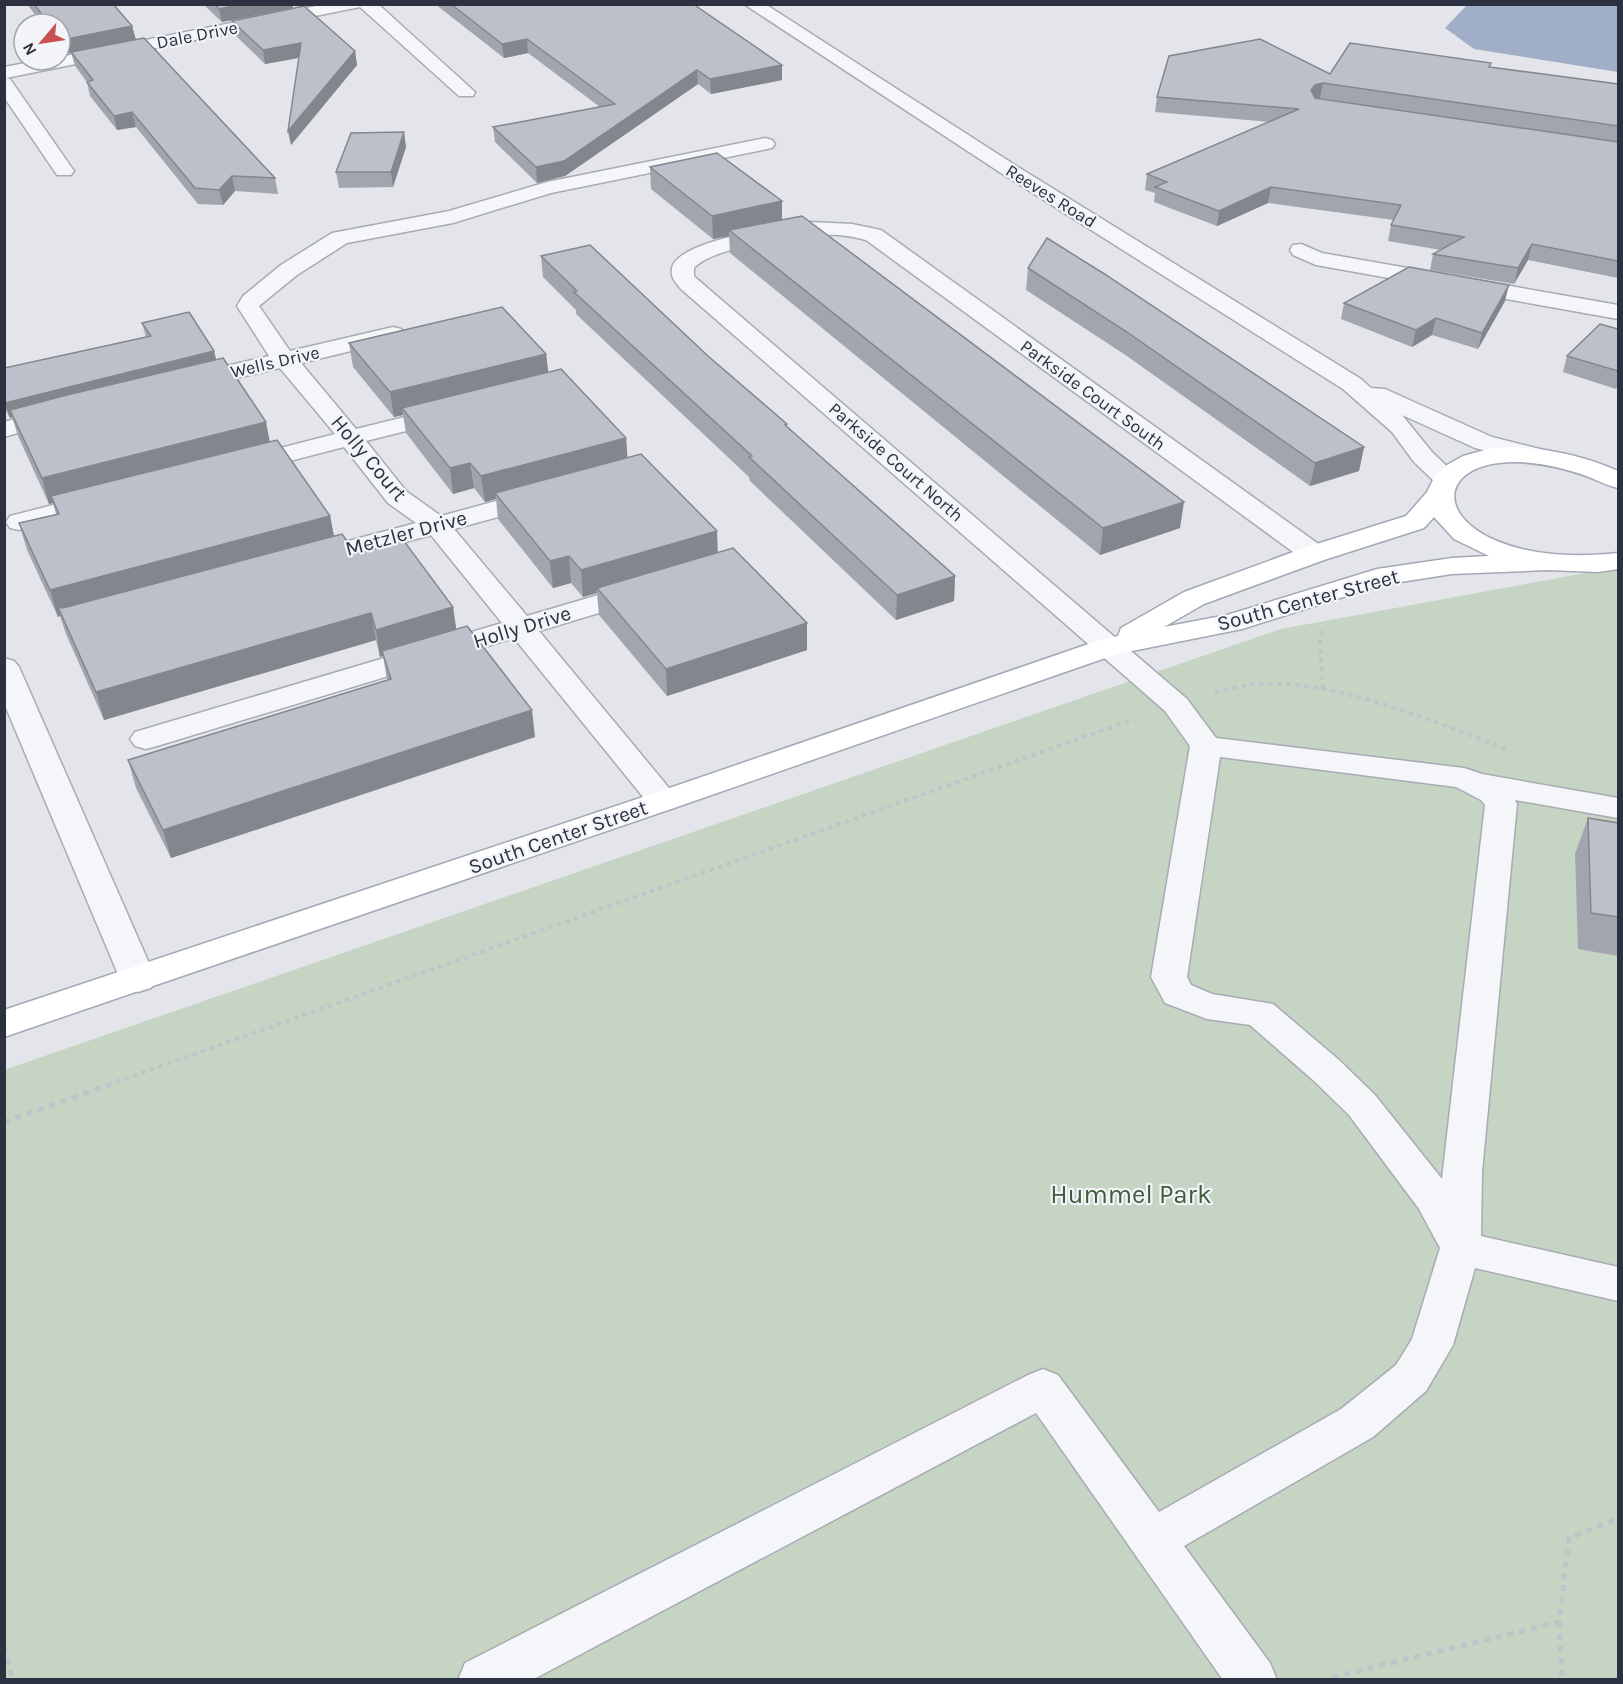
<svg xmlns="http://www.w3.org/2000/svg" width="1623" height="1684" font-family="Karla,sans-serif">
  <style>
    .green { fill: #c6d4c4 }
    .water { fill: #a0aec8 }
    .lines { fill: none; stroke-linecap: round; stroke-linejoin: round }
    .minor-casing { stroke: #a8abb4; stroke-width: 3 }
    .major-casing { stroke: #a3a8b5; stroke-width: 3 }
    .path-far1 { stroke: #c0c3c9; stroke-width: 4; stroke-dasharray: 4.5 4.5; stroke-linecap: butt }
    .path { stroke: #c0c3c9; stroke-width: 5; stroke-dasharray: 6 6; stroke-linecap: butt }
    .minor { fill: #f5f6f9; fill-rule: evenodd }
    .major { fill: #fff; fill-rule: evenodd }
    .wall { fill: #a3a5ae; fill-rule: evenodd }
    .shaded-wall { fill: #84868d }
    .building { fill: #bdc0ca; stroke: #84868d; stroke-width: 1.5 }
    .labels { text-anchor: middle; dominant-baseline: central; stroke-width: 4.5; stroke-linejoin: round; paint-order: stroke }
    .far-street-label { font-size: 18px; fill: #2b3141; stroke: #f2f4f8 }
    .street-label { font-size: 21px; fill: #2b3141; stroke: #f2f4f8 }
    .near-park-label { font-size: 26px; fill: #3c5c3a; stroke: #f2f4f8 }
  </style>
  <rect width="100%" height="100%" fill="#e3e5ea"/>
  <path class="green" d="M1618 567V1679H5L4 1070 1281 629Z"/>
  <path class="water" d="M1467 5H1618V72L1474 49 1445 28Z"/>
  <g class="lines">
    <g class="minor-casing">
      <g id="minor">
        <path d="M326 4H378L475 92 473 96H459L360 7 6 78 10 79 74 171 71 175H57L4 97V67L42 60H60V57Z"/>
        <path d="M744 4H765L1018 167 1361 379 1371 388 1385 389 1492 437 1548 451 1552 456 1548 461 1539 464 1475 448 1402 415 1432 452 1459 478 1455 484 1446 486 1437 484 1414 462 1392 432 1343 389 1004 175Z"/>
        <path d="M765 138 772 140 775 144 772 148 551 193 453 223 347 243 297 275 259 306 290 351 393 327 401 329 405 334 401 339 301 363 356 429 449 406 458 408 461 413 458 418 366 441 406 491 441 516 540 489 549 491 553 497 549 503 454 529 527 616 632 585 642 583 652 585 656 591 652 597 539 631 674 794 679 801 674 808 663 811 652 808 514 638 157 746 146 749 135 746 130 739 135 732 502 623 431 535 309 568 299 566 295 560 299 554 416 523 388 503 344 447 243 473 234 470 230 465 234 460 335 434 280 368 189 389 180 387 177 382 180 377 269 356 237 306 243 296 281 265 332 233 449 211 547 182Z"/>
        <path d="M810 222 852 224 881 230 1324 548 1328 554 1324 560 1314 562 1304 560 866 240C853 237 841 234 829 235 800 235 712 247 694 268V276L697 279 1187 699 1216 738 1464 768 1482 774 1618 798V818L1515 800 1517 804 1482 1172 1481 1236 1618 1267V1301L1475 1268 1453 1345 1426 1391 1373 1437 1184 1546 1270 1663 1277 1680H1223L1036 1413 532 1680H458L465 1663 1028 1375 1043 1369 1058 1375 1159 1512 1341 1409 1396 1365 1412 1339 1440 1248 1419 1209 1349 1115 1313 1080 1250 1025 1207 1019 1165 1003 1151 977 1190 746 1165 711 681 289C676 283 670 277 672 268 678 240 783 226 810 222ZM1220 757 1456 787 1481 800 1485 805 1442 1179 1375 1095 1339 1060 1273 1004 1212 994 1191 985 1187 977Z"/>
        <path d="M1301 244 1322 253 1618 305V319L1316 265 1293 255 1290 250 1293 245Z"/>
        <path d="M57 407 66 409 69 414 66 419 4 437V422Z"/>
        <path d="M100 493 109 495 113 501 109 507 19 530 10 528 6 522 10 516Z"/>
        <path d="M4 658 14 661 19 667 156 979 151 988 138 992 125 988 120 979 4 703Z"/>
      </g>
    </g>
    <g class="major-casing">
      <path id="major" d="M1514 447C1550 449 1585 456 1618 471V488C1608 486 1599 481 1589 477 1564 468 1539 462 1513 462 1443 463 1433 514 1497 541 1536 557 1578 557 1618 553V569L1598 572 1547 570 1452 574 1381 585 1242 629 1117 654 674 808 4 1037V1010L652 794 1100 640 1118 636 1121 628 1184 592 1304 548 1406 516 1427 492 1435 476 1447 465 1463 456 1492 448ZM1434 517 1454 539 1489 556 1452 558 1377 569 1227 615 1164 627 1204 604 1324 560 1424 528Z"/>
    </g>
    <g class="path-far1">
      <path d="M1322 631 1320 642 1323 690"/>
      <path d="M1215 692C1225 690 1236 687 1247 685 1327 675 1432 721 1506 749"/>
      <path d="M116 1082 1134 719"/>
    </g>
    <g class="path">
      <path d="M4 1122 120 1081"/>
      <path d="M1559 1622 1562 1680"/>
      <path d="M4 1647 13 1680"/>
      <path d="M1321 1680 1559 1622 1569 1538 1618 1518"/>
    </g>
    <use href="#minor" class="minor"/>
    <use href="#major" class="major"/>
  </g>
  <g class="wall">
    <path d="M27 4H113L132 26 136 40 275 178 278 194 235 191 223 205 198 204 136 127 117 130 90 96 87 82 75 66 71 52 65 54 60 47V24H42Z"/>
    <path d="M203 4H292L293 8 222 22Z"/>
    <path d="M435 4H693L782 80 711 94 698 84 565 176 537 183 495 142 493 127 600 107 528 53 504 58Z"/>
    <path d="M232 21 355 51 357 65 291 145 299 58 265 64 234 34Z"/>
    <path d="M1491 63 1490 67 1618 84V278L1528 260 1514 284 1430 270 1433 254 1441 250 1388 241 1391 225 1394 220 1268 203 1217 226 1154 202 1155 193 1145 190 1147 174 1270 122 1155 112 1157 97 1330 74ZM1319 98H1320L1618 142Z"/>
    <path d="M406 147 393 187 339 188 336 172Z"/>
    <path d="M650 167 782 220 1180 528 1100 555 730 253 729 236 713 239 651 189Z"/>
    <path d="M541 256 708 356 787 424V427L955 576 954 601 896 620 750 481 749 477 576 314V310L543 277Z"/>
    <path d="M1028 268 1364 447 1359 471 1310 486 1124 354 1026 290Z"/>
    <path d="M1505 301 1478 349 1432 335 1412 347 1341 319 1344 303Z"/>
    <path d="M142 323 216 360 270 442 330 516 334 536 356 554 453 607 456 630 535 737 171 858 136 788 128 760 387 680 383 656 380 657 376 640 104 720 66 634 60 616 58 617 27 550 19 523 56 514 53 503 49 504 18 436 12 417 10 418 4 407V368L146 337Z"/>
    <path d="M1618 329V386L1616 389 1563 372 1567 356Z"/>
    <path d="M349 343 546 354 548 372 626 438 627 457 717 553 807 623V650L667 696 599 615 597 593 583 597 571 583 553 588 498 519 496 499 485 502 474 488 453 494 406 433 403 415 394 417 353 367Z"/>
    <path d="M1588 818 1618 823V956L1578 949 1575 854Z"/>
  </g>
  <g class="shaded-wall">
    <path d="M241 4H292L293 8 222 22 219 9Z"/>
    <path d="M132 26 136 40 65 54 62 40Z"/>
    <path d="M527 39 528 53 504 58 502 44Z"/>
    <path d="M301 43 303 57 265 64 263 50Z"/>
    <path d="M355 51 357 65 291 145 288 131Z"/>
    <path d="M782 65V80L711 94 710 79Z"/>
    <path d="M697 70 698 84 565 176 537 183 536 167Z"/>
    <path d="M1323 83 1320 98 1312 100 1311 90 1315 85Z"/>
    <path d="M132 112 136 127 117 130 114 116Z"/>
    <path d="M404 132 406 147 393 187 391 172Z"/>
    <path d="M232 176 235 191 223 205 219 190Z"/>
    <path d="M1271 187 1268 203 1217 226 1219 211Z"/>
    <path d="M782 201V224L729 230V236L713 239 712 216Z"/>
    <path d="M1532 244 1528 260 1514 284 1518 268Z"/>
    <path d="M1509 285 1505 301 1478 349 1482 333Z"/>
    <path d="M1436 318 1432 335 1412 347 1416 330Z"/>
    <path d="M214 351 218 366 10 410 12 417 10 418 5 403Z"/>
    <path d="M546 354 549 378 402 408 403 415 394 417 390 392Z"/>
    <path d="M266 422 271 448 51 496 53 503 49 504 42 478Z"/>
    <path d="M626 438 628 463 495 493 496 499 485 502 481 476Z"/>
    <path d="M1364 447 1359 471 1310 486 1315 463Z"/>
    <path d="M470 463 474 488 453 494 450 468Z"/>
    <path d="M1184 502 1180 528 1100 555 1103 528Z"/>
    <path d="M330 516 335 542 62 616 58 607 60 616 58 617 50 590Z"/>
    <path d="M717 531 718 557 597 588V593L583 597 581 570Z"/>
    <path d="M569 556 571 583 553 588 550 561Z"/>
    <path d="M955 576 954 601 896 620 897 595Z"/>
    <path d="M453 607 457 634 382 651 383 656 380 657 376 630Z"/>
    <path d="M371 613 376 640 104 720 96 692Z"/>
    <path d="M807 623V650L667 696 666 669Z"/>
    <path d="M532 710 535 737 171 858 163 830Z"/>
  </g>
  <g class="building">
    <path d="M34 4H113L132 26 62 40 60 38V24H49Z"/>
    <path d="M215 4H241L219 9Z"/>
    <path d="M451 4H693L782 65 710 79 697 70 564 161 536 167 493 127 615 104 527 39 502 44Z"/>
    <path d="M304 6 355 51 288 131 301 43 263 50 232 21Z"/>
    <path d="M144 38 275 178 232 176 219 190 195 188 132 112 114 116 87 82 93 80 71 52Z"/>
    <path d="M1260 39 1330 74 1350 43 1491 63 1489 67 1618 84V126L1323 83 1315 85 1311 90 1315 98 1618 142V261L1532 244 1518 268 1433 254 1464 237 1391 225 1401 205 1271 187 1219 211 1155 187 1167 182 1147 174 1299 109 1157 97 1169 56Z"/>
    <path d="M404 132 391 172H336L351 133Z"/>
    <path d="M717 153 782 201 712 216 650 167Z"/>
    <path d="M802 216 1184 502 1103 528 729 230Z"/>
    <path d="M1047 238 1106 275 1364 447 1315 463 1127 332 1028 268Z"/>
    <path d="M590 245 708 356 787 424 785 425 955 576 897 595 749 457 752 456 574 292 577 291 541 256Z"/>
    <path d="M1409 267 1509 285 1482 333 1436 318 1416 330 1344 303Z"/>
    <path d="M502 307 546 354 390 392 349 343Z"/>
    <path d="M189 312 214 351 5 403 4 368 151 336 142 323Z"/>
    <path d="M1600 324 1618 329V371L1567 356Z"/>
    <path d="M223 358 266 422 42 478 10 410 67 395Z"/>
    <path d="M561 369 626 438 481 476 470 463 450 468 402 408Z"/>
    <path d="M277 440 330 516 50 590 19 523 59 514 51 496Z"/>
    <path d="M641 454 717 531 581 570 569 556 550 561 495 493Z"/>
    <path d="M342 534 356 554 404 541 453 607 376 630 371 613 96 692 58 607 63 608Z"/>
    <path d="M733 548 807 623 666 669 597 588Z"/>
    <path d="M467 626 532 710 163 830 128 760 391 679 382 651Z"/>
    <path d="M1588 818 1618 823V917L1591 913Z"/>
  </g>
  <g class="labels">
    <g class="far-street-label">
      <text transform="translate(197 35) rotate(-11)">Dale Drive</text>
      <text transform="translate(1051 196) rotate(32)">Reeves Road</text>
      <text transform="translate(275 362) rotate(-13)">Wells Drive</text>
      <text transform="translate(1093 395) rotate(36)">Parkside Court South</text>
      <text transform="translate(896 462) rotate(41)">Parkside Court North</text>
    </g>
    <g class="street-label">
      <text transform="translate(369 458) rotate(50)">Holly Court</text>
      <text transform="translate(406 533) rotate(-15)">Metzler Drive</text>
      <text transform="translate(1308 600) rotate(-15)">South Center Street</text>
      <text transform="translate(522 627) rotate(-17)">Holly Drive</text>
      <text transform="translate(558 837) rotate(-19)">South Center Street</text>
    </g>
    <g class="near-park-label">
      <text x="1131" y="1194">Hummel Park</text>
    </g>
  </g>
  <rect width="1623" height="1684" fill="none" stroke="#2b3141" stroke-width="12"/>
  <g transform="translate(42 42) rotate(241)"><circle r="28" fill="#f2f4f8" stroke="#a2a6af" stroke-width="1.5"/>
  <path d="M0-4.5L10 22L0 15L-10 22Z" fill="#c75052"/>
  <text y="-9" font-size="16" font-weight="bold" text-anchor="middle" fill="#2b3141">N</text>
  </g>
</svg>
